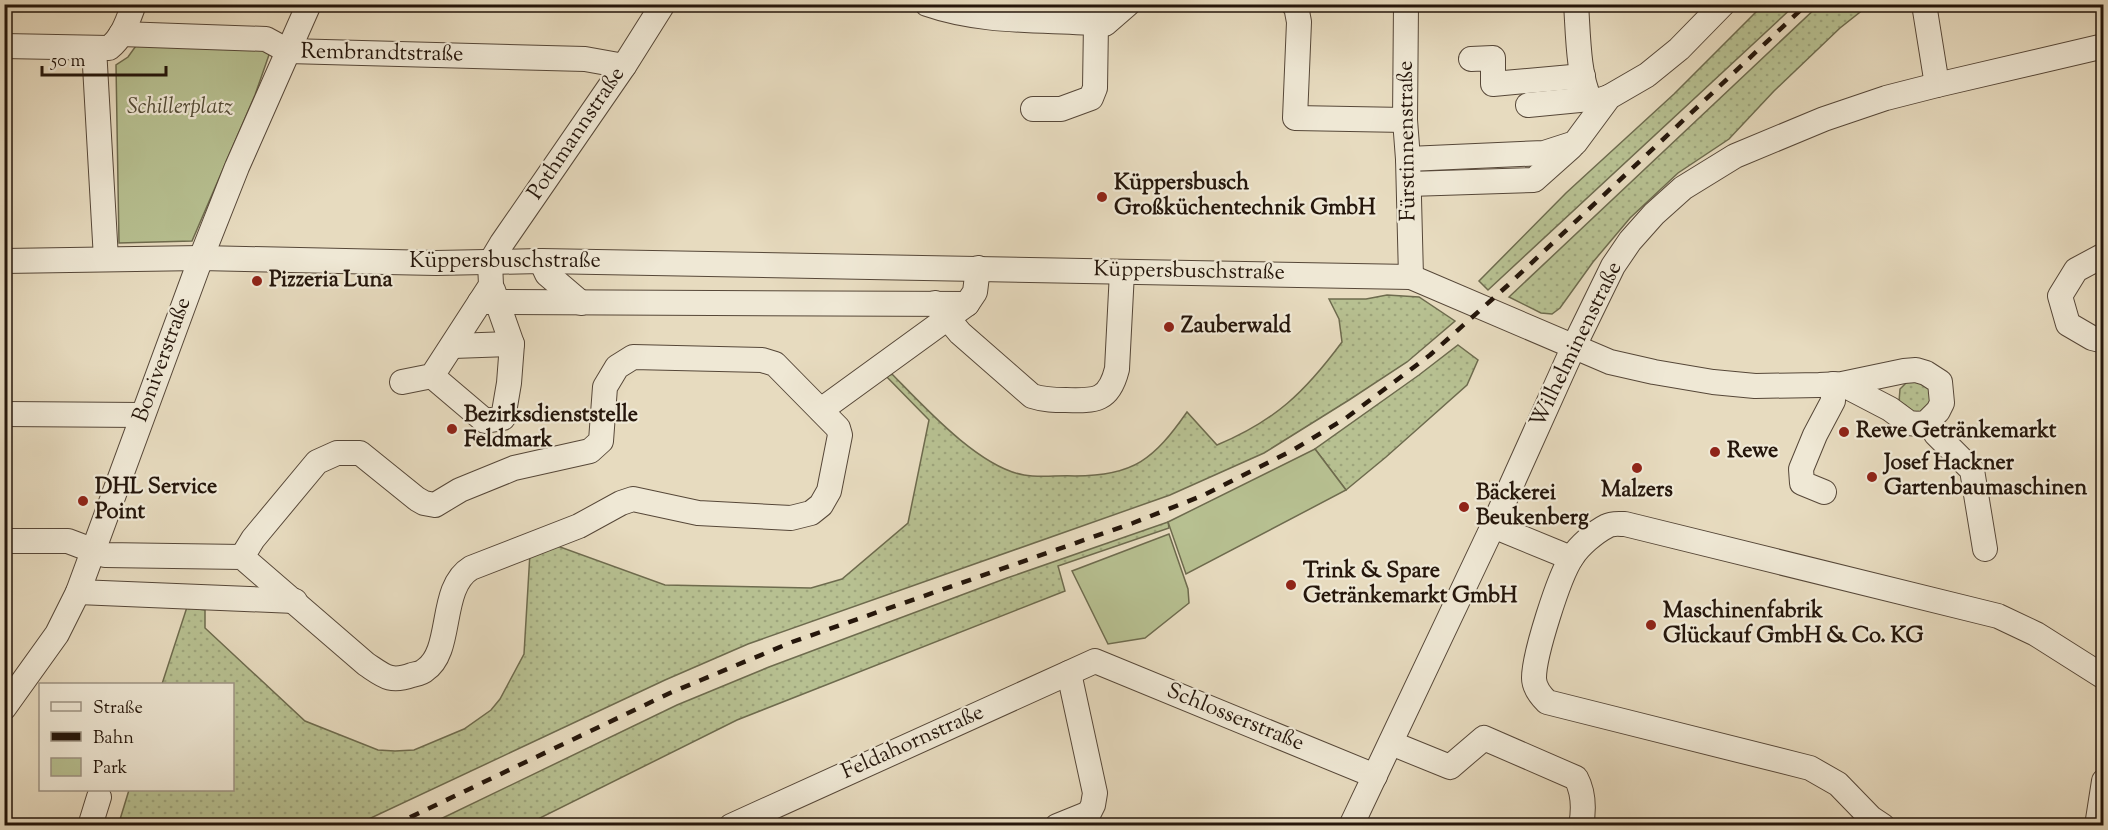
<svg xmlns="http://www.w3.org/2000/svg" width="2108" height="830" font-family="'Sorts Mill Goudy',serif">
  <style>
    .grass { fill: url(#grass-dots); stroke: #6e6b4e; stroke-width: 1.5 }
    .green { fill: #b7c091; stroke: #6e6b4e; stroke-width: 1.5 }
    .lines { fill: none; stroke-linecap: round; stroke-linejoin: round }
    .minor-casing { stroke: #564738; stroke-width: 26 }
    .minor { stroke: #efe8d5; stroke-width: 24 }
    .rail { stroke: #25160b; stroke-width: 4.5; stroke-dasharray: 10 10; stroke-linecap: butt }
    .poi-dot { fill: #8f2418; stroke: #efe8d5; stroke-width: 2 }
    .labels { text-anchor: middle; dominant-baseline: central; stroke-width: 4.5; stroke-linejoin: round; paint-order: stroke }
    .street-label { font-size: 22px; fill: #25160b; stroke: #efe8d5 }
    .park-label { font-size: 22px; font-style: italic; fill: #514933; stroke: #efe8d5 }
    .poi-label { font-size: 22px; font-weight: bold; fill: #25160b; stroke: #efe8d5; text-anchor: start }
  </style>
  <defs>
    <pattern id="grass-dots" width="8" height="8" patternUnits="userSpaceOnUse" patternTransform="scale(1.5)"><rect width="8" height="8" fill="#b7c091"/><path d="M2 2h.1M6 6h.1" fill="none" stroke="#9da47c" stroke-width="1.8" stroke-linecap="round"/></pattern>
  </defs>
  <rect width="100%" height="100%" fill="#e7dbbf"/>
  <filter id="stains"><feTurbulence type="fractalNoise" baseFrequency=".00333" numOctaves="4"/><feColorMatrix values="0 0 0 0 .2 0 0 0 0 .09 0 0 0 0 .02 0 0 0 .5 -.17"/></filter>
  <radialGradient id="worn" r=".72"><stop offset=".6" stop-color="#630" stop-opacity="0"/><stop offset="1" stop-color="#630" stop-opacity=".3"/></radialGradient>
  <g class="grass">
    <path d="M1763 5H1795L1488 290 1479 281 1566 193 1674 94Z"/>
    <path d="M1819 5H1869L1840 28 1774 91 1729 139 1678 173 1630 218 1593 262 1560 308 1552 314 1541 313 1509 297Z"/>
    <path d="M1387 295 1419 297 1455 321 1407 362 1349 400 1264 453 1170 495 748 644 665 680 356 825 118 826 129 790H232V684H162L187 607 205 610V628L305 721 378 750 395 751 414 750 464 729 491 710 500 699 524 654 530 553 552 544 665 585 811 588 842 579 908 523 929 420 883 373 887 369C920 402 977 467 1024 475 1040 478 1058 475 1075 476 1134 476 1154 459 1187 412L1217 445C1275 421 1305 392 1342 342L1339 319 1329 299H1366Z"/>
    <path d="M1458 345 1478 360 1467 385 1386 457 1346 490 1315 449 1419 375Z"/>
    <path d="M1909 380 1927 382 1935 399 1916 416 1899 402 1900 389Z"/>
    <path d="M1168 522 1169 528 1058 566 1065 591 737 720 526 825 426 826 677 705 769 667 1007 578Z"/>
  </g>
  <g class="green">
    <path d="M138 43 263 44 270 52 255 95 192 241 119 243 116 65 128 57Z"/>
    <path d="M1315 449 1346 490 1186 574 1168 522Z"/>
    <path d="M1169 534 1188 589 1189 603 1145 638 1108 644 1072 571Z"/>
  </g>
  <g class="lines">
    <g class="minor-casing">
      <g id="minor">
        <path d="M927 4C984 24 1046 19 1105 24L1128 4"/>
        <path d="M1293 4 1296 6 1299 22 1295 118 1405 120"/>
        <path d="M1406 4 1405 120 1408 159 1411 277"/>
        <path d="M1576 4C1578 30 1578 77 1590 99L1597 101 1609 97"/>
        <path d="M1924 4 1937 85"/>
        <path d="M121 34 266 39 288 51 585 59 624 66"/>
        <path d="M4 46 109 48C123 37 128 20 134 4"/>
        <path d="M94 48 106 259"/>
        <path d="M1471 59 1493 58V84L1583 76"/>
        <path d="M1528 105 1590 99"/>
        <path d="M1033 109H1061L1091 98 1095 88 1096 23"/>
        <path d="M1408 159 1544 153 1575 143 1609 97 1647 75 1679 49 1723 4"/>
        <path d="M1409 184 1534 180 1571 147"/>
        <path d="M2104 255 2076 270 2060 296 2068 324 2092 338 2104 341"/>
        <path d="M4 261 201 258 436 263 541 261 1411 277 1610 362 1654 372 1713 382 1755 386 1819 385 1842 384 1904 371 1916 370 1926 373 1940 382 1942 403 1938 411 1926 423 1918 424 1909 423 1890 409 1842 384"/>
        <path d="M541 261 547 274 581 303"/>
        <path d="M480 302 967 304"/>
        <path d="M935 303 960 333 1032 396C1044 400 1055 400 1066 400 1096 401 1109 401 1117 369L1122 272"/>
        <path d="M453 346 512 344"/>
        <path d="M432 376 485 421 503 418 509 383 512 344 493 290"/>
        <path d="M402 382 432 376 491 285 490 263 502 243 624 66 663 4"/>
        <path d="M821 410 967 304 975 292 978 268"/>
        <path d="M4 414 142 415"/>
        <path d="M1929 421 1936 434 1972 470 1985 549"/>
        <path d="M1824 492 1802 483 1801 469 1815 435 1833 401V384"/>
        <path d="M1493 526 1571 558"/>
        <path d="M4 541H68L105 555 242 557 366 664C384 676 390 683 412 675 416 674 422 673 425 670 454 651 438 588 471 568L579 526 621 503 633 499 698 513 791 518 811 513 821 505 829 491 840 435 838 428 775 364 762 360 633 357 617 367 605 387 601 441 590 451 514 468 460 490 435 505 424 503 417 499 360 453H337L317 462 253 539 242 557"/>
        <path d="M78 592 295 601"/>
        <path d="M4 708 57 634 78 592 201 258 237 167 309 4"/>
        <path d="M1391 743 1450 767 1484 738 1576 778C1584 793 1584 810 1581 826"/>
        <path d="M90 826 99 797"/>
        <path d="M731 826 1095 661 1375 776"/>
        <path d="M1057 826 1089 813 1093 805 1095 793 1069 673"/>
        <path d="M1351 826 1493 526 1574 346 1613 266 1630 241 1654 214 1683 188 1735 156 1824 119 1886 98 1937 85 2104 46"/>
        <path d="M1883 826 1871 818 1838 784 1810 768 1547 702C1540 695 1534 687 1534 678 1534 655 1559 576 1572 557 1579 546 1595 532 1607 526 1612 523 1619 524 1625 524L1998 616 2036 634 2104 677"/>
        <path d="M2097 826 2104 781"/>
      </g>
    </g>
    <use href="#minor" class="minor"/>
    <path class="rail" d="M392 826 670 693 792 642 1133 523 1204 495 1293 450 1346 418 1430 355 1507 286 1807 4"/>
  </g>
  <g class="poi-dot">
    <circle cx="1102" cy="197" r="6"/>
    <circle cx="257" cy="281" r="6"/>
    <circle cx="1169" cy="327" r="6"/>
    <circle cx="452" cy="429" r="6"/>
    <circle cx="1844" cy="432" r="6"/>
    <circle cx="1715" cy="452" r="6"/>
    <circle cx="1637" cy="468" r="6"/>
    <circle cx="1872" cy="477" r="6"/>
    <circle cx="83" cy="501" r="6"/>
    <circle cx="1464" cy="507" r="6"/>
    <circle cx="1291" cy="585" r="6"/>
    <circle cx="1651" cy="625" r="6"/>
  </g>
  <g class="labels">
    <g class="street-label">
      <text transform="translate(382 54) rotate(1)">Rembrandtstraße</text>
      <text transform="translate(577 134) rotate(-56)">Pothmannstraße</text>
      <text transform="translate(1408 141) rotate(-91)">Fürstinnenstraße</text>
      <text x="505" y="262">Küppersbuschstraße</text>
      <text transform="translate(1189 272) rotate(1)">Küppersbuschstraße</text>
      <text transform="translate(1577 345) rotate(-64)">Wilhelminenstraße</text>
      <text transform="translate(163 360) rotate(-70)">Boniverstraße</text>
      <text transform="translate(1235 718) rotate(22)">Schlosserstraße</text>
      <text transform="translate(913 743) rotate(-24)">Feldahornstraße</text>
    </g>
    <g class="park-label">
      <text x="180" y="108">Schillerplatz</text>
    </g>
    <g class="poi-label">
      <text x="1114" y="184">Küppersbusch<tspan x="1114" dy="25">Großküchentechnik GmbH</tspan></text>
      <text x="269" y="281">Pizzeria Luna</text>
      <text x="1181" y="327">Zauberwald</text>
      <text x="464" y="416">Bezirksdienststelle<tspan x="464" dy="25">Feldmark</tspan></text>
      <text x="1856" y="432">Rewe Getränkemarkt</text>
      <text x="1727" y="452">Rewe</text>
      <text x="1884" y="464">Josef Hackner<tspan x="1884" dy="25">Gartenbaumaschinen</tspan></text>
      <text x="95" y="488">DHL Service<tspan x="95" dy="25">Point</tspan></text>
      <text x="1637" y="491" text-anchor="middle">Malzers</text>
      <text x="1476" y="494">Bäckerei<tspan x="1476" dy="25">Beukenberg</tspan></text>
      <text x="1303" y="572">Trink &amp; Spare<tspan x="1303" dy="25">Getränkemarkt GmbH</tspan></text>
      <text x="1663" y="612">Maschinenfabrik<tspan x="1663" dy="25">Glückauf GmbH &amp; Co. KG</tspan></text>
    </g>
  </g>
  <rect width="2108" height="830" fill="none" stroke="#e7dbbf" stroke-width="24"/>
  <rect x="6" y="6" width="2096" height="818" fill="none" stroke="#25160b" stroke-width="3"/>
  <rect x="12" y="12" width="2084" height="806" fill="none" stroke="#25160b" stroke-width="1.5"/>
  <rect x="39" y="683" width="195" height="108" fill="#efe8d5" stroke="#9e9484" stroke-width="1.5"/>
  <rect x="51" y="702" width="30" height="9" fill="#efe8d5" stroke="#9e9484" stroke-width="1.5"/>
  <text x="93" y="713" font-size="18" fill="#25160b">Straße</text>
  <rect x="51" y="732" width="30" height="9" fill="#25160b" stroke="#9e9484" stroke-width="1.5"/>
  <text x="93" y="743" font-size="18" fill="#25160b">Bahn</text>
  <rect x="51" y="758" width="30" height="18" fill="#b7c091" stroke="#9e9484" stroke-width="1.5"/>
  <text x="93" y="773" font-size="18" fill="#25160b">Park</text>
  <path d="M42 66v9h124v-9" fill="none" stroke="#25160b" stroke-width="3"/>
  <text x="51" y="66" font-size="18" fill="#25160b" stroke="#efe8d5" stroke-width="4.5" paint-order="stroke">50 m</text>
  <rect width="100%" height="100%" filter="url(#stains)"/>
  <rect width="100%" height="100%" fill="url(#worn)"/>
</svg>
